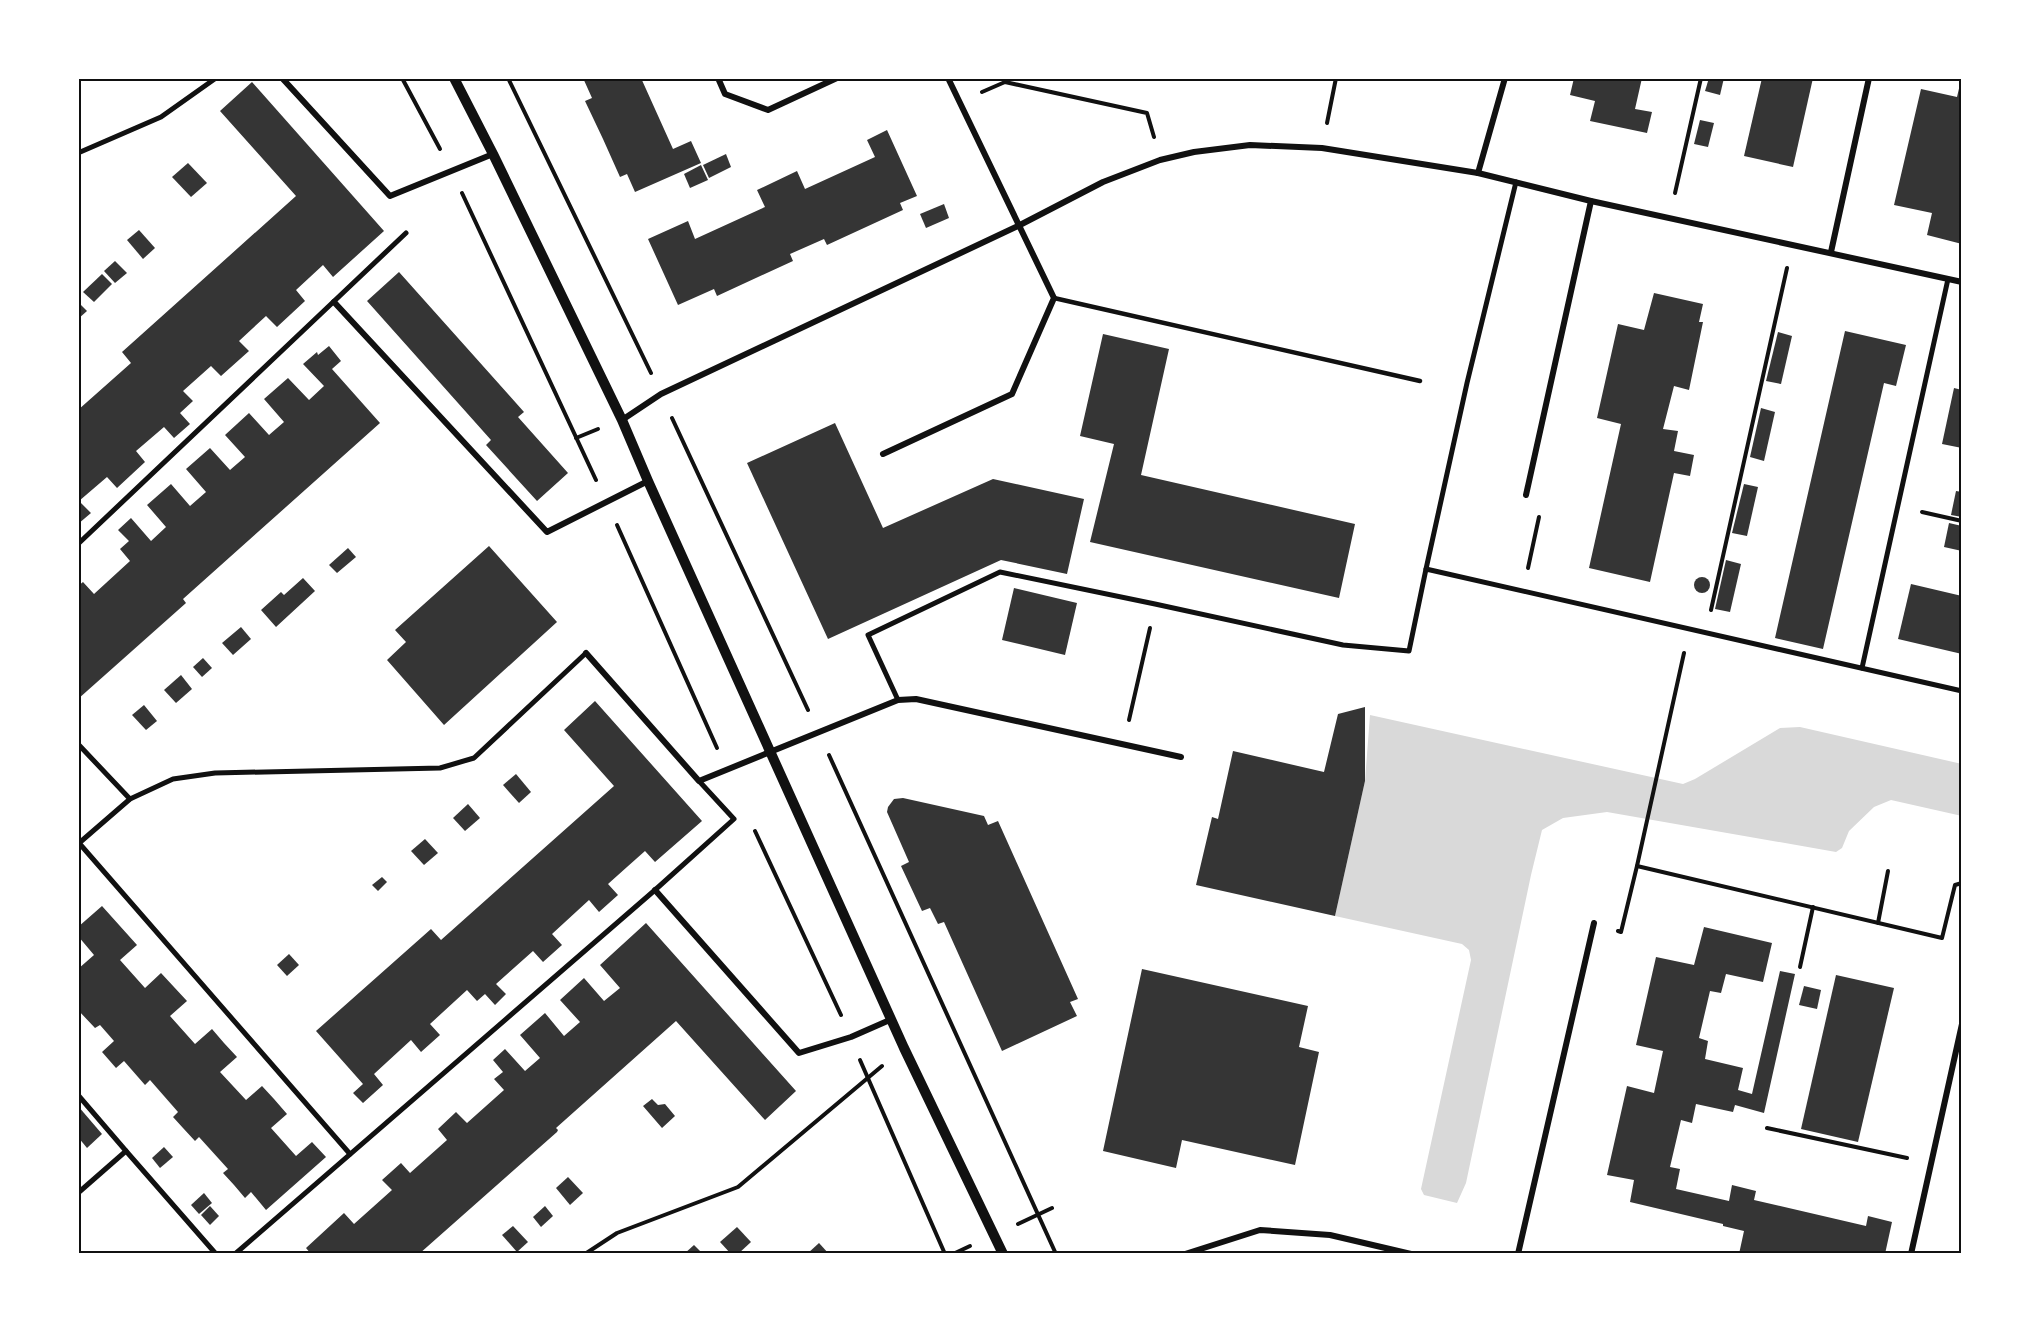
<svg xmlns="http://www.w3.org/2000/svg" width="2040" height="1332" font-family="'Alegreya Sans',sans-serif">
  <style>
    .water { fill: #d9d9d9 }
    .building { fill: #353535 }
    .lines { fill: none; stroke-linecap: round; stroke-linejoin: round }
    .path { stroke: #111; stroke-width: 4 }
    .service { stroke: #111; stroke-width: 4.5 }
    .pedestrian { stroke: #111; stroke-width: 5 }
    .minor { stroke: #111; stroke-width: 6 }
    .tertiary { stroke: #111; stroke-width: 10 }
    .neatline { fill: none; stroke: #111; stroke-width: 2 }
  </style>
  <rect width="100%" height="100%" fill="#fff"/>
  <path class="water" d="M1370 715 1683 784 1695 779 1780 728 1800 727 1962 764V816L1891 800 1874 807 1849 831 1842 848 1836 852 1607 812 1563 818 1542 830 1531 875 1466 1183 1457 1203 1424 1195 1421 1189 1471 960 1469 950 1462 944 1335 916 1365 781Z"/>
  <g class="building">
    <path d="M583 78H641L673 149 691 141 701 163 635 192 627 174 620 177 603 139 585 101 592 98Z"/>
    <path d="M1574 78H1642L1635 109 1652 112 1647 133 1590 121 1595 101 1570 95Z"/>
    <path d="M1709 78H1724L1720 95 1705 91Z"/>
    <path d="M1762 78H1813L1793 167 1744 156Z"/>
    <path d="M1961 80H1962V244L1927 235 1932 213 1894 205 1921 89 1957 97Z"/>
    <path d="M252 82 384 231 333 277 323 265 296 290 305 301 277 327 266 316 239 341 249 351 221 376 211 366 183 391 193 401 180 413 190 424 174 438 164 427 136 451 145 462 117 488 107 477 79 501 91 513 78 524V410L131 363 122 352 296 196 220 111Z"/>
    <path d="M1700 120 1714 123 1708 147 1694 144Z"/>
    <path d="M887 130 917 196 900 203 903 210 827 245 824 239 790 254 793 261 717 296 714 289 678 305 648 239 688 221 695 239 765 207 757 190 797 171 805 189 875 157 867 140Z"/>
    <path d="M726 154 731 167 709 178 703 165Z"/>
    <path d="M188 163 207 183 191 197 172 177Z"/>
    <path d="M701 165 708 180 690 188 684 174Z"/>
    <path d="M944 204 949 218 926 228 920 214Z"/>
    <path d="M139 230 155 248 143 259 127 240Z"/>
    <path d="M115 261 127 273 115 283 104 271Z"/>
    <path d="M399 272 524 412 518 417 568 473 537 501 486 445 491 440 367 301Z"/>
    <path d="M102 274 112 284 94 302 83 292Z"/>
    <path d="M1654 293 1703 304 1699 322H1703L1689 390 1674 386 1663 429 1678 431 1674 451 1694 455 1690 476 1674 473 1650 582 1589 568 1621 424 1597 418 1618 324 1644 330Z"/>
    <path d="M78 302 87 311 78 319Z"/>
    <path d="M1845 331 1906 345 1896 386 1884 383 1823 649 1775 638Z"/>
    <path d="M1778 332 1792 336 1781 384 1766 381Z"/>
    <path d="M1103 334 1169 349 1141 475 1355 524 1339 598 1090 542 1114 444 1080 436Z"/>
    <path d="M329 346 341 361 332 369 380 423 183 599 186 603 78 699V586L83 582 94 594 130 561 120 549 129 541 118 530 131 518 151 541 166 527 147 505 171 484 190 506 206 492 186 469 210 448 230 470 245 457 225 435 249 413 269 435 284 422 264 399 288 378 309 400 324 386 303 364 317 352 318 355Z"/>
    <path d="M1954 388 1962 390V448L1942 444Z"/>
    <path d="M1761 408 1775 412 1764 461 1750 457Z"/>
    <path d="M835 423 883 528 993 479 1084 499 1067 574 1001 560 828 639 747 463Z"/>
    <path d="M1744 484 1758 487 1747 536 1732 533Z"/>
    <path d="M1956 491 1962 492V517L1951 515Z"/>
    <path d="M1949 523 1962 526V551L1944 547Z"/>
    <path d="M489 546 557 622 444 725 387 660 406 642 395 630Z"/>
    <path d="M348 548 356 557 337 573 329 565Z"/>
    <path d="M1726 560 1741 564 1730 612 1715 609Z"/>
    <circle cx="1702" cy="585" r="8"/>
    <path d="M303 578 315 591 276 627 261 610 281 592 284 595Z"/>
    <path d="M1911 584 1962 596V654L1898 639Z"/>
    <path d="M1014 588 1077 603 1065 655 1002 640Z"/>
    <path d="M241 627 251 639 233 655 222 643Z"/>
    <path d="M203 658 212 668 202 677 193 667Z"/>
    <path d="M181 675 192 689 176 703 164 690Z"/>
    <path d="M595 701 702 821 655 862 645 851 627 867 608 884 618 895 599 912 589 900 552 934 562 945 543 962 533 951 496 984 506 994 495 1005 485 994 477 1001 467 990 430 1024 440 1035 421 1052 411 1040 374 1074 383 1085 363 1103 353 1093 363 1084 316 1031 431 929 441 940 614 786 564 730Z"/>
    <path d="M144 705 157 721 146 730 132 715Z"/>
    <path d="M1365 707V781L1335 916 1196 885 1212 817 1218 819 1233 751 1324 772 1338 714Z"/>
    <path d="M516 774 531 792 519 803 503 785Z"/>
    <path d="M903 798 984 816 988 825 998 821 1078 999 1070 1002 1077 1016 1002 1051 944 922 938 924 930 908 922 911 901 866 909 862 887 812 888 807 894 799Z"/>
    <path d="M468 804 480 818 465 831 453 818Z"/>
    <path d="M425 839 438 853 424 865 411 851Z"/>
    <path d="M382 877 387 882 378 891 372 885Z"/>
    <path d="M102 906 137 945 120 960 145 988 161 973 187 1001 170 1016 195 1044 212 1029 224 1043 237 1057 220 1072 246 1100 262 1086 274 1099 287 1114 271 1128 296 1156 312 1142 326 1157 266 1210 251 1192 245 1198 234 1185 223 1173 228 1169 199 1137 195 1141 183 1128 173 1117 178 1112 150 1080 145 1085 124 1061 116 1068 102 1052 114 1041 100 1025 95 1028 78 1010V969L94 955 78 936V927Z"/>
    <path d="M646 923 796 1091 765 1120 676 1021 556 1128 558 1130 557 1132 419 1254H311L306 1248 344 1213 354 1224 392 1190 382 1180 401 1163 410 1173 447 1140 438 1129 456 1112 467 1123 504 1090 494 1079 503 1072 493 1060 505 1049 525 1071 540 1058 520 1035 545 1013 564 1036 580 1022 560 1000 584 978 604 1001 620 988 600 965Z"/>
    <path d="M1704 927 1772 943 1763 982 1726 974 1721 993 1710 991 1699 1038 1708 1041 1705 1059 1743 1068 1738 1090 1752 1094 1780 971 1795 974 1764 1113 1735 1105 1733 1112 1696 1104 1692 1123 1681 1120 1670 1167 1680 1169 1676 1189 1729 1201 1732 1185 1756 1191 1754 1200 1866 1226 1868 1216 1892 1222 1885 1254H1739L1744 1231 1723 1226V1224L1630 1202 1634 1180 1607 1175 1627 1086 1654 1093 1663 1051 1636 1045 1656 957 1694 965Z"/>
    <path d="M289 954 299 965 287 976 277 965Z"/>
    <path d="M1142 969 1308 1006 1299 1047 1319 1052 1295 1165 1182 1140 1176 1168 1103 1151Z"/>
    <path d="M1836 975 1894 988 1858 1142 1801 1129Z"/>
    <path d="M1804 986 1821 990 1817 1009 1799 1005Z"/>
    <path d="M652 1099 658 1105 665 1104 675 1116 662 1128 643 1106Z"/>
    <path d="M78 1106 102 1134 87 1148 78 1137Z"/>
    <path d="M164 1147 173 1157 160 1168 152 1158Z"/>
    <path d="M568 1177 583 1193 570 1205 556 1188Z"/>
    <path d="M204 1193 212 1203 199 1214 191 1205Z"/>
    <path d="M210 1206 219 1216 210 1225 201 1215Z"/>
    <path d="M545 1206 553 1216 541 1227 533 1217Z"/>
    <path d="M513 1226 528 1242 517 1252 502 1235Z"/>
    <path d="M737 1227 751 1242 738 1254H731L720 1242Z"/>
    <path d="M819 1243 829 1254H807Z"/>
    <path d="M694 1245 703 1254H684Z"/>
  </g>
  <g class="lines">
    <g class="path">
      <path d="M402 78 440 149"/>
      <path d="M508 78 651 373"/>
      <path d="M982 92 1005 82 1147 113 1154 137"/>
      <path d="M1327 123 1336 78"/>
      <path d="M462 193 596 480"/>
      <path d="M1675 193 1701 78"/>
      <path d="M672 418 808 710"/>
      <path d="M576 438 598 429"/>
      <path d="M1922 512 1962 521"/>
      <path d="M617 525 717 748"/>
      <path d="M1528 568 1539 517"/>
      <path d="M1711 610 1787 268"/>
      <path d="M1129 720 1150 628"/>
      <path d="M829 755 1056 1254"/>
      <path d="M755 831 841 1015"/>
      <path d="M1637 866 1684 653"/>
      <path d="M1878 923 1888 871"/>
      <path d="M1618 931 1621 932 1637 866 1942 938 1955 885 1962 883"/>
      <path d="M1800 967 1813 907"/>
      <path d="M860 1060 945 1254"/>
      <path d="M1767 1128 1907 1158"/>
      <path d="M1018 1224 1052 1208"/>
      <path d="M585 1254 617 1233 738 1187 882 1066"/>
      <path d="M953 1254 970 1246"/>
    </g>
    <path class="service" d="M1054 298 1420 381"/>
    <g class="pedestrian">
      <path d="M78 153 161 117 216 78"/>
      <path d="M78 544 406 233"/>
      <path d="M1426 569 1467 383 1516 182"/>
      <path d="M1862 668 1948 279"/>
      <path d="M898 700 868 635 1000 572 1155 604 1343 645 1409 651 1426 569 1962 691"/>
      <path d="M78 744 130 799"/>
      <path d="M79 843 350 1154"/>
      <path d="M78 844 130 799 173 779 215 773 440 768 474 758 586 653"/>
      <path d="M78 1095 126 1151"/>
      <path d="M78 1193 126 1151 216 1254"/>
      <path d="M235 1254 655 890 734 819 699 781"/>
    </g>
    <g class="minor">
      <path d="M282 78 390 196 493 154"/>
      <path d="M718 78 725 94 768 110 837 78"/>
      <path d="M1478 173 1505 78"/>
      <path d="M1831 252 1869 78"/>
      <path d="M334 302 547 532 648 481"/>
      <path d="M622 420 661 394 1018 226 1103 182 1160 160 1194 152 1250 145 1322 148 1478 173 1591 201 1962 282"/>
      <path d="M883 454 1012 394 1054 298 948 78"/>
      <path d="M1526 495 1591 201"/>
      <path d="M586 653 699 781 898 700 916 699 1181 757"/>
      <path d="M655 890 799 1053 851 1037 892 1019"/>
      <path d="M1185 1254 1260 1230 1330 1235 1411 1254"/>
      <path d="M1518 1254 1594 923"/>
      <path d="M1911 1254 1962 1024"/>
    </g>
    <path class="tertiary" d="M454 78 493 154 622 420 648 481 904 1048 1003 1254"/>
  </g>
  <rect width="2040" height="1332" fill="none" stroke="#ffffff" stroke-width="159"/>
  <rect x="80" y="80" width="1880" height="1172" class="neatline"/>
</svg>
